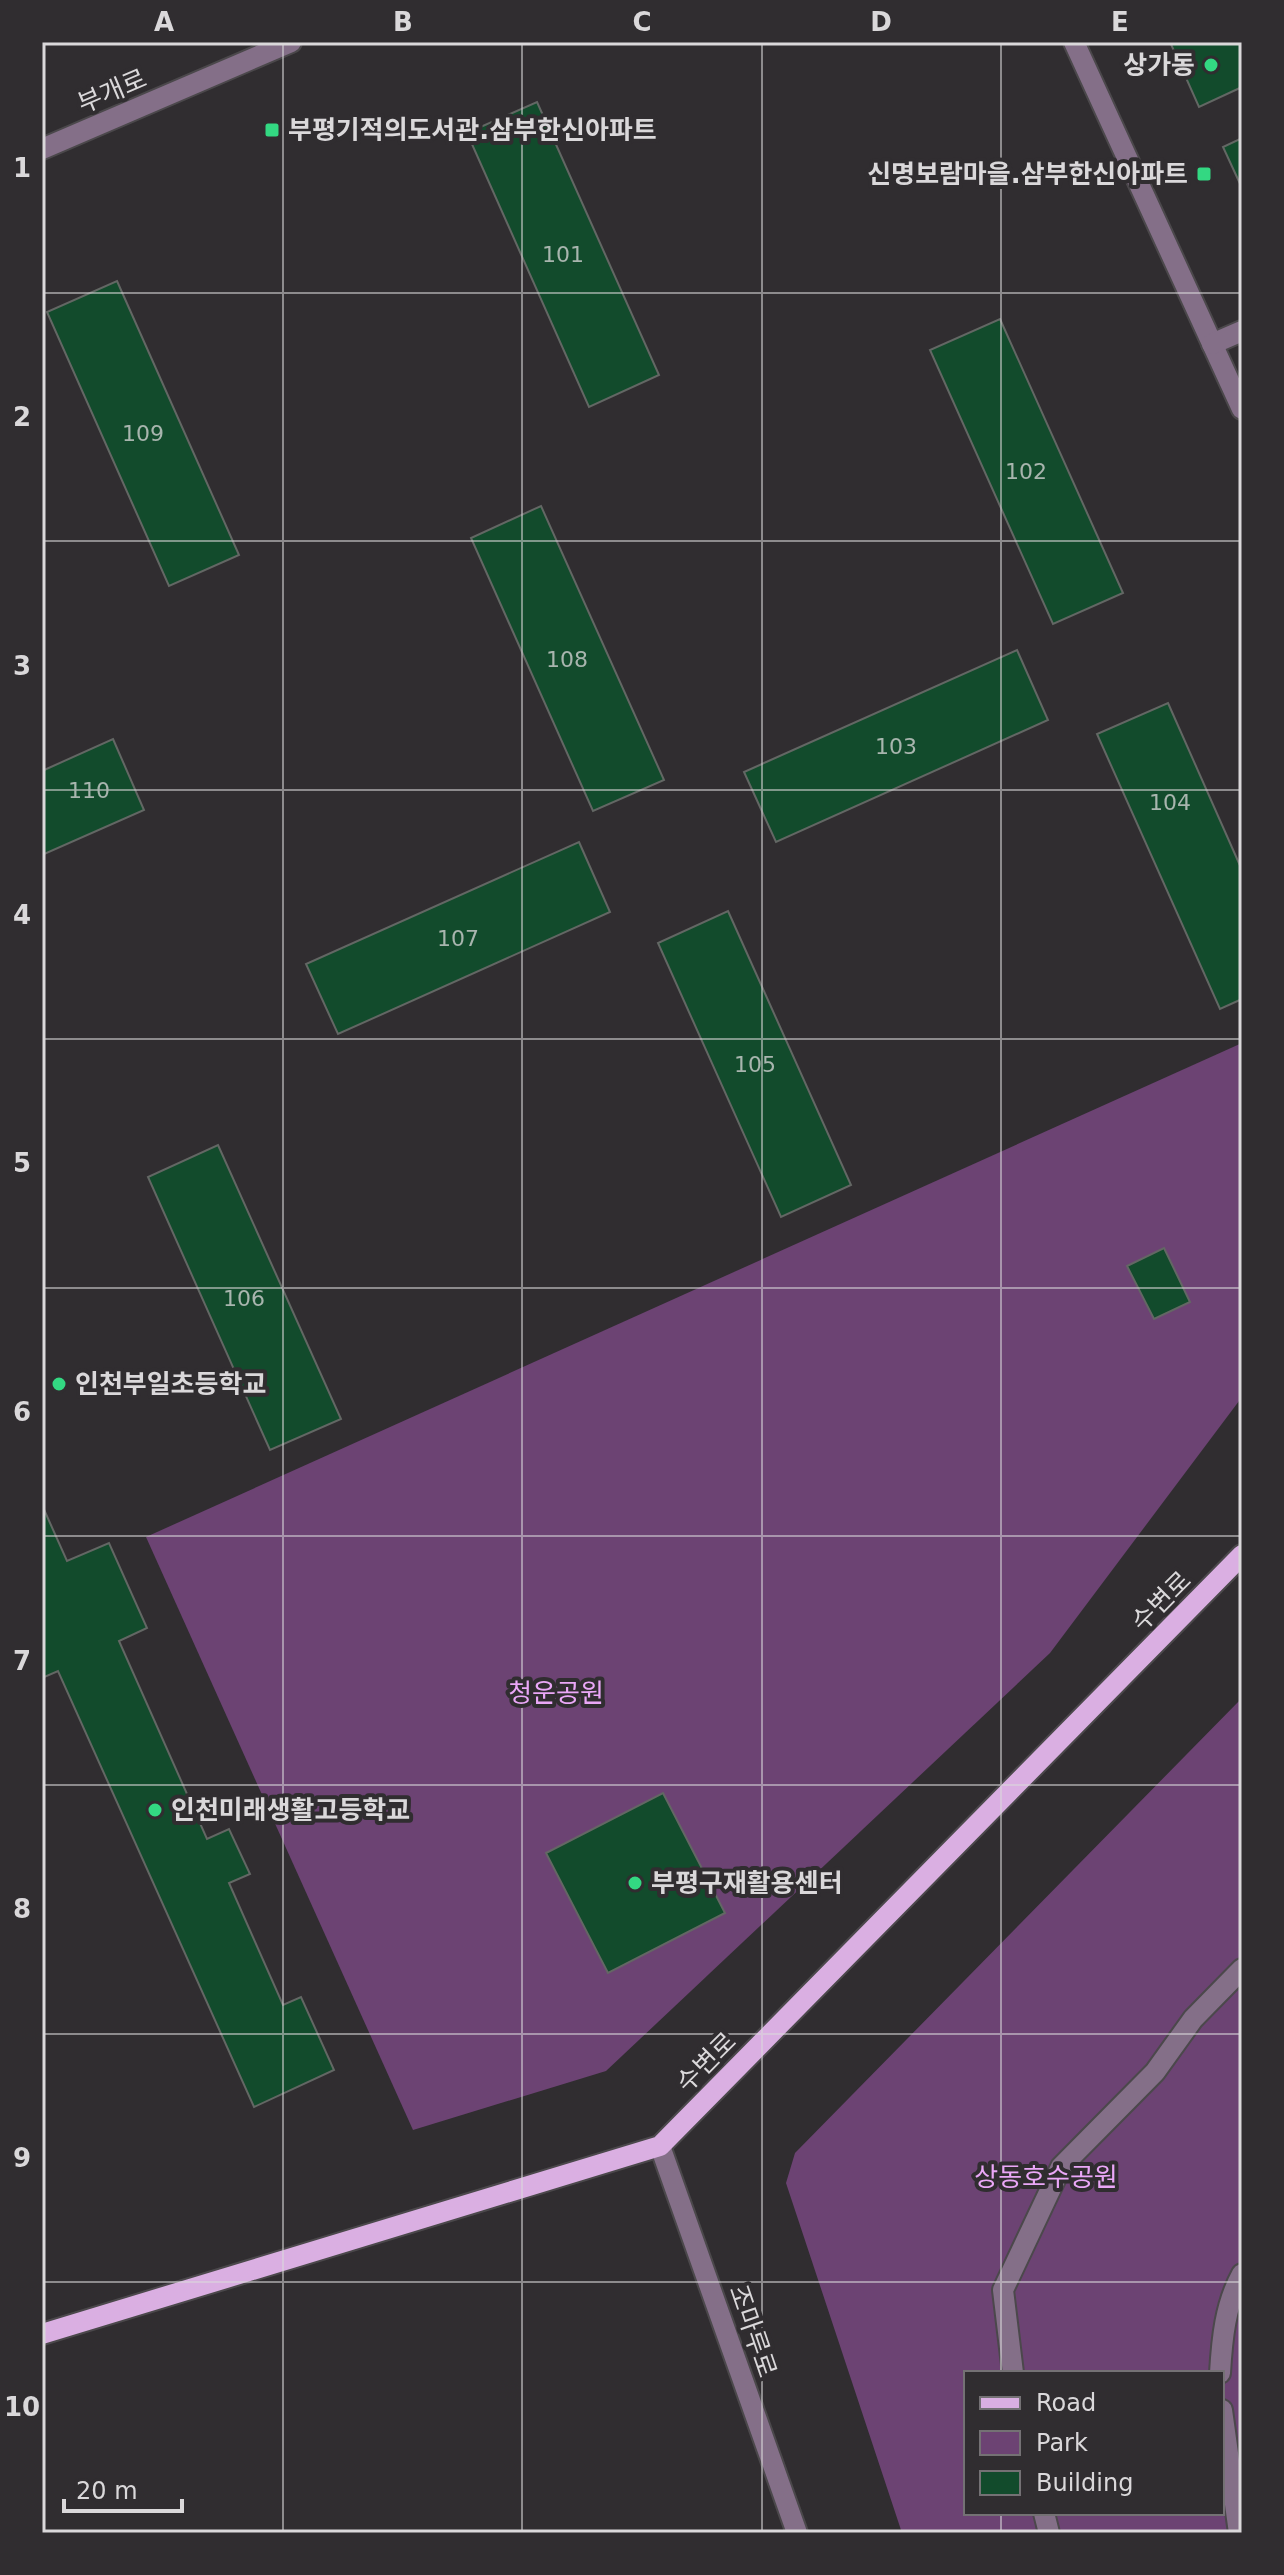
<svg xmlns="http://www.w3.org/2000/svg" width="1284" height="2575" font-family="'DejaVu Sans','Noto Sans KR',sans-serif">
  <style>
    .green { fill: #6c4373; fill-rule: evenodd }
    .building { fill: #124b2c; stroke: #636764; stroke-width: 2 }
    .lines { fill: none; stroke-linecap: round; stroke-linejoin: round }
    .minor-casing { stroke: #4b484b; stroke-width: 24 }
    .major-casing { stroke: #4b484b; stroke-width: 24 }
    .minor { stroke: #846f88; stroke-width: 20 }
    .major { stroke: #daafe2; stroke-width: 20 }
    .grid { fill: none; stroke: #dad8da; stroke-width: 2; stroke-opacity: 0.55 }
    .poi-dot { fill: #33d882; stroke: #302d30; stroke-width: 3 }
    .labels { text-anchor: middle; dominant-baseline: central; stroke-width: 8; stroke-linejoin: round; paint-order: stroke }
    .number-label { font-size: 22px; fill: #a8b5ae }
    .poi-label { font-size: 26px; font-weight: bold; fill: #dad8da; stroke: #302d30; text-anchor: start }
    .street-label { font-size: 26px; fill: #dad8da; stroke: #302d30 }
    .park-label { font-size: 26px; fill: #eaa7f7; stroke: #302d30 }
    .neatline { fill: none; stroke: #dad8da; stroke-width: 3 }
    .grid-label { font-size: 26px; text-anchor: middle; font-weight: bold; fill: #dad8da }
  </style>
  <rect width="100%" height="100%" fill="#302d30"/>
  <g class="green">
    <path d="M1242 1043V1397L1050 1653 606 2071 413 2130 146 1537Z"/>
    <path d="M1242 1698V2533H902L786 2183 795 2153ZM966 2373H1222V2513H966Z"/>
  </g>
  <g class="building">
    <path d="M1170 42H1242V87L1199 107Z"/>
    <path d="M537 102 659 375 589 407 467 133Z"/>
    <path d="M1242 138V188L1223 147Z"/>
    <path d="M117 281 239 555 169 586 47 312Z"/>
    <path d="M1000 319 1123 593 1053 624 930 350Z"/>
    <path d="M541 506 664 780 593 811 471 538Z"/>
    <path d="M1017 650 1048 720 776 842 744 772Z"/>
    <path d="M1168 703 1242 870V999L1220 1009 1097 734Z"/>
    <path d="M113 739 144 810 42 855V771Z"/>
    <path d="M579 842 610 912 338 1034 306 964Z"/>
    <path d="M728 911 851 1185 781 1217 658 943Z"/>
    <path d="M218 1145 341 1419 270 1450 148 1177Z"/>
    <path d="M1164 1248 1190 1302 1154 1319 1127 1266Z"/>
    <path d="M42 1505 67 1561 109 1543 147 1628 119 1641 207 1839 229 1829 250 1874 229 1883 283 2005 301 1997 334 2070 254 2107 58 1671 42 1678Z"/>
    <path d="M663 1793 725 1913 608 1973 546 1853Z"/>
  </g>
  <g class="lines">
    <g class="minor-casing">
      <g id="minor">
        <path d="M1074 42 1242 409"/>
        <path d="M42 149 291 42"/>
        <path d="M1212 344 1242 331"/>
        <path d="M660 2146 797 2533"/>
        <path d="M1013 2373 1003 2290 1061 2167 1155 2072 1193 2019 1242 1969"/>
        <path d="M1220 2373C1222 2339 1225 2305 1242 2274"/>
        <path d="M1222 2410 1239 2533"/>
        <path d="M1044 2513 1049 2533"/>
      </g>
    </g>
    <g class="major-casing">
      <path id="major" d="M42 2334 660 2146 1242 1555"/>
    </g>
    <use href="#minor" class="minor"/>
    <use href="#major" class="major"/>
  </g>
  <path class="grid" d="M283 42V2533M522 42V2533M762 42V2533M1001 42V2373M42 293H1242M42 541H1242M42 790H1242M42 1039H1242M42 1288H1242M42 1536H1242M42 1785H1242M42 2034H1242M42 2282H1242M1001 2513V2533"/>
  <g class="poi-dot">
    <circle cx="1211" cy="65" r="8"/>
    <rect x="264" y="122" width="16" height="16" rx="4"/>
    <rect x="1196" y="166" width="16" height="16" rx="4"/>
    <circle cx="59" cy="1384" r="8"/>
    <circle cx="155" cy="1810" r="8"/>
    <circle cx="635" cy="1883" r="8"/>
  </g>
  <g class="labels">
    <g class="number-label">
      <text x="563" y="254">101</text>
      <text x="143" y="433">109</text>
      <text x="1026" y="471">102</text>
      <text x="567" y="659">108</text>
      <text x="896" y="746">103</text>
      <text x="89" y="790">110</text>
      <text x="1170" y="802">104</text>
      <text x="458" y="938">107</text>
      <text x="755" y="1064">105</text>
      <text x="244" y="1298">106</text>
    </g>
    <g class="poi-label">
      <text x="1195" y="65" text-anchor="end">상가동</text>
      <text x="288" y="130">부평기적의도서관.삼부한신아파트</text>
      <text x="1188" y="174" text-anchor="end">신명보람마을.삼부한신아파트</text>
      <text x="75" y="1384">인천부일초등학교</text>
      <text x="171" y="1810">인천미래생활고등학교</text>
      <text x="651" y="1883">부평구재활용센터</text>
    </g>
    <g class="street-label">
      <text transform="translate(112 91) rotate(-23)">부개로</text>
      <text transform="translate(1161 1601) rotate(-45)">수변로</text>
      <text transform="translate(706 2062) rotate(-45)">수변로</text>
      <text transform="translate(753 2331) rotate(71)">조마루로</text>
    </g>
    <g class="park-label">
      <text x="556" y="1693">청운공원</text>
      <text x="1046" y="2177">상동호수공원</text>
    </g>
  </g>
  <rect width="1284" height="2575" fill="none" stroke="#302d30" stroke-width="88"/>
  <rect x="964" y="2371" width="260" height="144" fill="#302d30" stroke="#747174" stroke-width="2"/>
  <rect x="980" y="2397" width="40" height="12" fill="#daafe2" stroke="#747174" stroke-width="2"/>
  <text x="1036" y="2411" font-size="24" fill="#dad8da">Road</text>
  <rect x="980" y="2431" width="40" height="24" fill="#6c4373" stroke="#747174" stroke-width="2"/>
  <text x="1036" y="2451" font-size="24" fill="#dad8da">Park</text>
  <rect x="980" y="2471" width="40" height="24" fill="#124b2c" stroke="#747174" stroke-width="2"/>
  <text x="1036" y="2491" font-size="24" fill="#dad8da">Building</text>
  <path d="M64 2499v12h118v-12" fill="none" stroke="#dad8da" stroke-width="4"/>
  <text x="76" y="2499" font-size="24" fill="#dad8da" stroke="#302d30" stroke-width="6" paint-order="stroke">20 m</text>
  <rect x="44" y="44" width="1196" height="2487" class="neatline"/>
  <g class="grid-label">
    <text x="164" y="31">A</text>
    <text x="403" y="31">B</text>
    <text x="642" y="31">C</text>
    <text x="881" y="31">D</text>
    <text x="1120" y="31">E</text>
    <text x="22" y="177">1</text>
    <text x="22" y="426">2</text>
    <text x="22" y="675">3</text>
    <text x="22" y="924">4</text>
    <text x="22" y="1172">5</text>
    <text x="22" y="1421">6</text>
    <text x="22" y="1670">7</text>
    <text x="22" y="1918">8</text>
    <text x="22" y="2167">9</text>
    <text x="22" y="2416">10</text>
  </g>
</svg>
